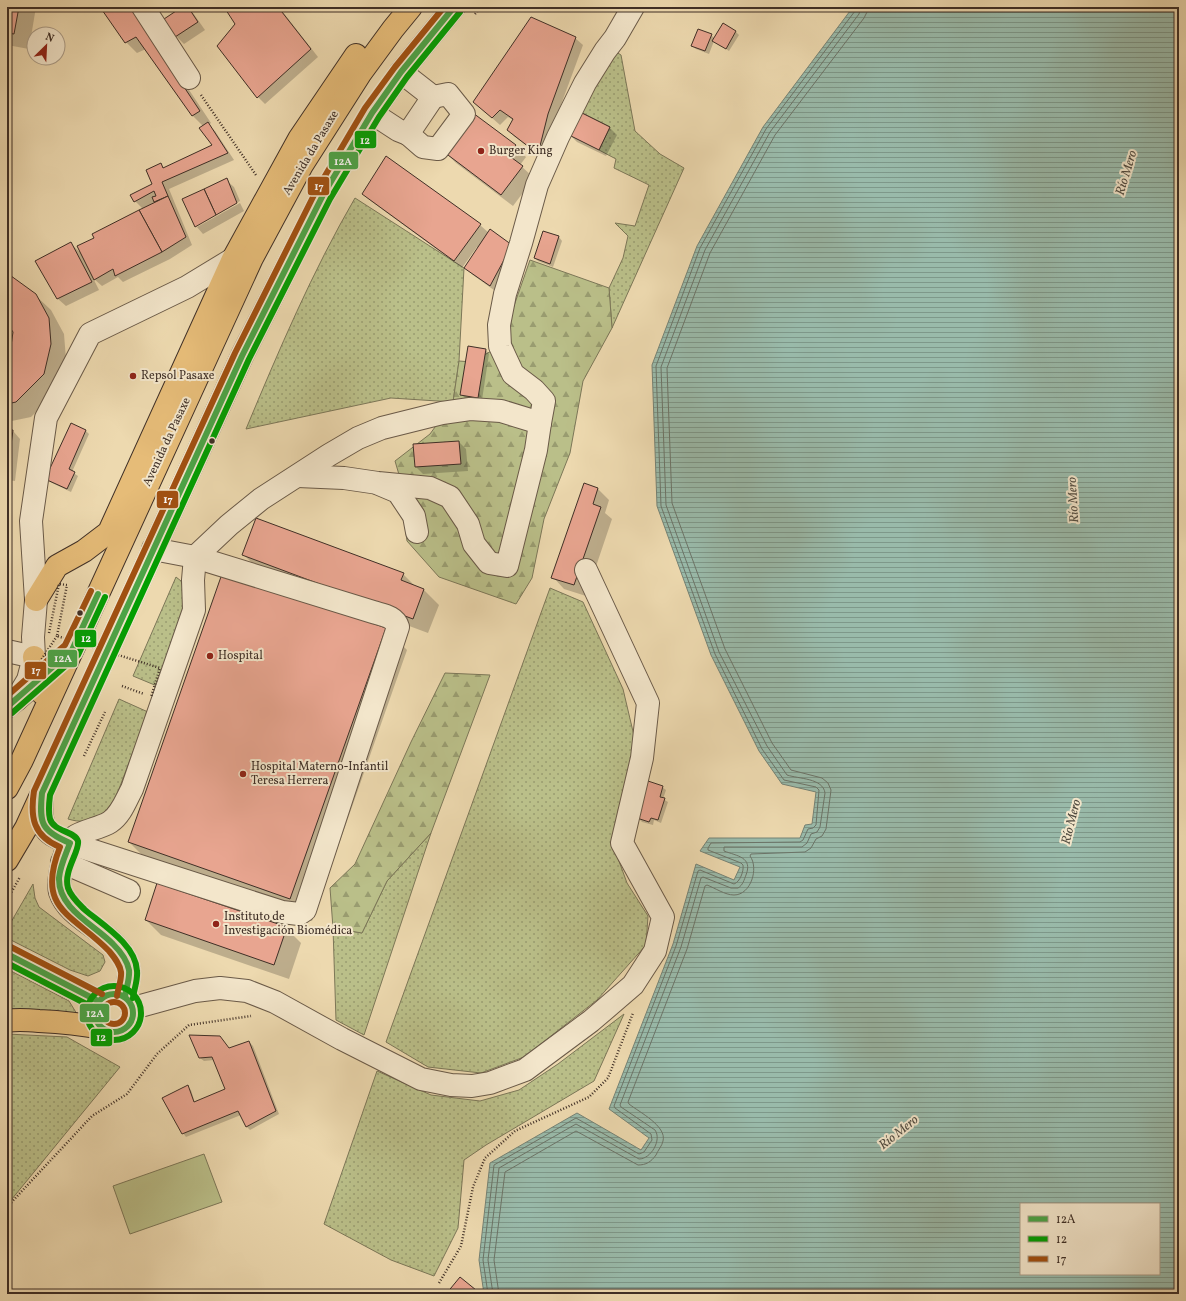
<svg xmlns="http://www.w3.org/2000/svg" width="1186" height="1301" font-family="Vollkorn,serif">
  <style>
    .green { fill: url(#green-dots); stroke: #7c7758 }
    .forest { fill: url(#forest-firs); stroke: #7c7758 }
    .pitch { fill: #babf89; stroke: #7c7758 }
    .water { fill: url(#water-rules); stroke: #758275; fill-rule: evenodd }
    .shadow { fill: #0003 }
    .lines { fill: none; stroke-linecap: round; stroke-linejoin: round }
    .shore { stroke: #6c7468; stroke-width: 1 }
    .building { fill: #e8a590; stroke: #3f2f26 }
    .minor-casing { stroke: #6a5a48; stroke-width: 24 }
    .major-casing { stroke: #3f2f26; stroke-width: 24 }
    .path { stroke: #3f2f26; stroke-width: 2.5; stroke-dasharray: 1 2; stroke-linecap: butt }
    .minor { stroke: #f3e6cb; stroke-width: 22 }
    .major { stroke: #e6bc78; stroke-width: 22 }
    .path-bridge { stroke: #3f2f26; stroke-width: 2.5; stroke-dasharray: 1 2; stroke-linecap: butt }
    .bus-1-casing { stroke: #f3e6cb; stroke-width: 9 }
    .bus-2-casing { stroke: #f3e6cb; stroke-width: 9 }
    .bus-3-casing { stroke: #f3e6cb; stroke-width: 9 }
    .bus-1 { stroke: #4ba446; stroke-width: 6 }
    .bus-2 { stroke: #019f02; stroke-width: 6 }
    .bus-3 { stroke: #a15011; stroke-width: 6 }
    .poi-dot { fill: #8f2418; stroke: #f3e6cb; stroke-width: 1.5 }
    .bus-dot { fill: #3f2f26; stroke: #f3e6cb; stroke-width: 1.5 }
    .labels { text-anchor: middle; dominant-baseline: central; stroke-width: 4; stroke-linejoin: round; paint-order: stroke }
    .poi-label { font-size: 12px; fill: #3f2f26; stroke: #f3e6cb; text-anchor: start }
    .street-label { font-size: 12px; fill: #3f2f26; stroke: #f3e6cb }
    .water-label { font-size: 13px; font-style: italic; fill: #514b40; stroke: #f3e6cb }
    .line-badge { stroke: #f3e6cb; stroke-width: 1.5 }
    .badge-label { font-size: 11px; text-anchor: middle; font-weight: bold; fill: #fff }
  </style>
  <defs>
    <pattern id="green-dots" width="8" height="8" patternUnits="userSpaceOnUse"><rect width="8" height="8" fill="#babf89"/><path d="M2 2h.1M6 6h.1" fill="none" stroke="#999c70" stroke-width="1.8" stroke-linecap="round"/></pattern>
    <pattern id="forest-firs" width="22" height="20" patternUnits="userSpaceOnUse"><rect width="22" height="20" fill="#babf89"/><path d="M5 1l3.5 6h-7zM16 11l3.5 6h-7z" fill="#999c70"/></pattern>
    <pattern id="water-rules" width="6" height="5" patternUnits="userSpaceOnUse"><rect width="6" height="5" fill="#99baaa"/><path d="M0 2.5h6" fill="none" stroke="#7e988a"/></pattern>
  </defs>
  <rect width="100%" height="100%" fill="#edd9af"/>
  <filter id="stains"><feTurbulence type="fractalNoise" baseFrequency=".005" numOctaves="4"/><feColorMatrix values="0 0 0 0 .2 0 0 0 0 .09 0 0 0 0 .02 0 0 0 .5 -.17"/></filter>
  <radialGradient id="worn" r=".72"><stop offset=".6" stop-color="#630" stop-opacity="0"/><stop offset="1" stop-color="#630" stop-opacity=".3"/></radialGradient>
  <g class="green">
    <path d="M613 50 621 55 635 131 660 154 684 168 612 328 609 288 623 258 628 236 615 223 635 226 649 185 614 168 616 159 599 150 610 127 580 112Z"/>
    <path d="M355 198 464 268 459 361 453 402 391 398 246 429C279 350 312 272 355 198Z"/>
    <path d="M176 577 181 581 187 598 157 686 133 676Z"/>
    <path d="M550 588 583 602 623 689 635 740 612 842 627 883 648 916 646 945 597 1000 524 1057 481 1073 428 1067 386 1042Z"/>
    <path d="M119 699 148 712 116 797C104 816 91 826 68 819Z"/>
    <path d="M431 833 364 1035 336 1020 333 928 362 933 387 881Z"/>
    <path d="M33 884 35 898 39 907 103 955 105 962 100 971 88 976 70 970 7 938V929Z"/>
    <path d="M7 969 69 1001 77 1014 7 1010Z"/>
    <path d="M624 1014 594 1081 486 1145 464 1160 458 1228 434 1276 391 1260 324 1224 377 1071 431 1095 480 1101 519 1090 558 1064Z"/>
    <path d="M7 1034 67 1037 120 1067 7 1205Z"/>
  </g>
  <g class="forest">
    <path d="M530 260 609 288 612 328 583 381 570 453 544 519 532 578 516 604 439 577 407 541 404 519 405 495 395 461 430 434 453 402 459 361 472 362 500 346Z"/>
    <path d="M445 673 490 675 431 833 387 881 362 933 333 928 330 888 355 864 411 742Z"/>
  </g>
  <path class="pitch" d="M204 1154 222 1202 130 1234 113 1186Z"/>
  <path class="water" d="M853 7H1179V1294H484L479 1260 490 1163 577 1113 641 1150 649 1138 609 1109 673 944 696 864 734 880 740 867 700 851 709 838H800L805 825 812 824 816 792 782 784 759 751 711 655 657 506 652 365 697 246 763 127ZM1021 1204H1159V1274H1021Z"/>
  <g class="shadow">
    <path d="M7 7H36L29 49 7 45Z"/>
    <path d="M102 7H134L211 123 208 125 215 131 234 160 169 189 192 245 170 259 123 282 118 277 102 286 93 278 99 290 66 306 58 299 36 261 71 244 82 254 95 238 143 209 135 201 153 185 160 164 165 169 214 145 203 126 193 116 146 49 137 53 126 42Z"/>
    <path d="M184 7H187L193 13 205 30 184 44 176 36 165 19Z"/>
    <path d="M225 7H279L318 57 265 104 258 97 236 24Z"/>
    <path d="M316 7H324L322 10Z"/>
    <path d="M736 32 739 35 729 51 714 41 709 54 696 49 692 46 711 35 715 39Z"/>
    <path d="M575 38 583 45 555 121 546 160 515 137 508 130 513 120 508 117 500 125 482 109Z"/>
    <path d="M581 113 610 128 617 135 606 156 577 142 570 135Z"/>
    <path d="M515 146 526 157 520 165 534 178 513 206 456 163 445 152Z"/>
    <path d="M226 180 234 187 240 201 197 224V227L240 203 244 211 203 234 196 226Z"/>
    <path d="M363 194 480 225 489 233 511 246 498 293 473 275 465 268 479 248 477 247 462 268 371 201Z"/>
    <path d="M559 237 562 241 553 267 538 261 535 258Z"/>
    <path d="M7 274 35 295 51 310 64 334 66 359 59 389 31 417 7 422V357L11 353 14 331 7 322Z"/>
    <path d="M469 348 486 350 489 354 482 400 465 398 461 394Z"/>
    <path d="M71 424 86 431 89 434 72 472 78 476 71 492 50 482 46 479Z"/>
    <path d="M7 431H13L20 439 15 481 7 480Z"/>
    <path d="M459 442 466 449 468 471 423 474 416 467Z"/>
    <path d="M585 485 598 489 609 500 605 513 612 519 586 596 564 589 553 577Z"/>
    <path d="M7 513 10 516 7 539Z"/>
    <path d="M244 555 403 574 416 587 424 590 439 605 428 633 259 570Z"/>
    <path d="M385 628 407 650 312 921 151 864 129 842Z"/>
    <path d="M662 787 666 790 663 799 668 802 661 823 654 820 653 825 642 822 638 818Z"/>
    <path d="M146 920 286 928 301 943 289 979 161 935Z"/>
    <path d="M220 1037 229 1049 249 1042 253 1046 279 1114 250 1130 246 1126 241 1115 186 1137 183 1133 188 1087 191 1090 195 1103 227 1089 214 1060 204 1061 200 1058Z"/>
    <path d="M475 1291 478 1294H447Z"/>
  </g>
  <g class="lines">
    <g class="shore">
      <path d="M488 1294 483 1260 494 1165 576 1118 639 1154 644 1152 652 1140 651 1134 615 1108 614 1106 676 946 698 871 700 870 734 884C740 882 744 871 743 865L741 863 708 850V848L711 843 800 842 803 840 808 829 813 828 816 825 819 790 816 787 784 780 762 749 715 654 661 506 656 366 700 248 766 129 855 11 856 7"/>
      <path d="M493 1294 488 1260 499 1168 576 1124 639 1159C651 1159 662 1140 655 1130L621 1107 620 1105 681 947 701 878 703 877 731 888H738C743 885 744 880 746 875 753 857 737 856 724 851V847H802L807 843 811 834 817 832 820 827 825 793C823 778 799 779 787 775L767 746 719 652 666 505 661 367 705 250 770 132 859 14 861 7"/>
      <path d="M499 1294 494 1260 505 1172 576 1131 638 1165C646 1165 651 1162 656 1155 658 1150 662 1146 663 1141 667 1126 639 1112 629 1104L628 1102 687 949 705 886 707 885C715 888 725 895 734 895 751 895 759 868 750 856L751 854 805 852 811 848 816 839 822 836 826 829 831 790 828 783 822 778 791 770 772 743 725 649 672 503 667 368 710 253 775 135 864 18 867 12V7"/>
    </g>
  </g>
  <g class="building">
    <path d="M7 7H19L14 34 7 33Z"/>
    <path d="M100 7H131L200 111 192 116 136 37 125 43Z"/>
    <path d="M182 7H188L198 22 175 37 164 19Z"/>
    <path d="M224 7H278L311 49 257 98 217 46 235 24Z"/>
    <path d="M531 17 576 37 548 114 538 154 507 130 513 119 500 110 492 118 473 102Z"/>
    <path d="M723 23 736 31 726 49 712 41Z"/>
    <path d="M698 29 712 34 705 51 691 46Z"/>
    <path d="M580 112 610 127 599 150 569 135Z"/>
    <path d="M473 113 516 145 508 155 523 166 501 195 444 152Z"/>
    <path d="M208 122 228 153 162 182 168 196 154 202 152 197 156 196 154 191 134 202 130 195 152 184 146 170 161 163 163 168 212 145 199 128Z"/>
    <path d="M386 156 481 224 454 261 362 194Z"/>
    <path d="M227 178 237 203 216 215 204 189Z"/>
    <path d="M204 189 216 215 195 227 182 199Z"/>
    <path d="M168 196 186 237 162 252 139 210Z"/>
    <path d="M139 210 162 252 115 276 113 269 94 280 77 246 94 238 92 234Z"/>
    <path d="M490 229 512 245 490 286 464 268Z"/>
    <path d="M543 231 559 236 550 264 534 258Z"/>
    <path d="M71 242 92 282 57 299 35 261Z"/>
    <path d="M7 273 36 294 49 318 51 344 44 374 16 402 7 404V356L10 353 13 332 7 323Z"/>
    <path d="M468 346 486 349 478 398 460 395Z"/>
    <path d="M71 423 86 430 69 469 75 472 67 489 45 479Z"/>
    <path d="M7 430H13L7 474Z"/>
    <path d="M459 441 461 464 415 467 413 444Z"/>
    <path d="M584 483 598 488 593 504 601 507 574 585 551 578Z"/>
    <path d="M256 518 404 573 401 580 424 589 413 619 242 555Z"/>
    <path d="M223 571 386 628 290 899 128 842Z"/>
    <path d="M648 781 663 786 660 797 665 798 658 820 651 818 649 822 637 818Z"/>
    <path d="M157 883 287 927 274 965 145 920Z"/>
    <path d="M189 1035 220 1036 229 1048 249 1041 276 1111 246 1127 238 1111 182 1134 162 1098 188 1085 194 1102 225 1089 212 1057 199 1058Z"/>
    <path d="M460 1277 476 1290 473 1294H446Z"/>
  </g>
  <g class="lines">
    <g class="minor-casing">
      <g id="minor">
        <path d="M143 7 189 78"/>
        <path d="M372 113 398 130 408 134 433 97 401 72"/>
        <path d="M408 134 423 147 438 149 464 114 448 94 433 97"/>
        <path d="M298 476 344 478 378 483 430 488 450 497 468 524 474 544 489 563 507 566 536 450 540 423"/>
        <path d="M379 484 398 492 414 516 417 532"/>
        <path d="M7 651 34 657"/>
        <path d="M7 707 16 700 28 680 34 657 33 637 36 600 31 521 46 418 90 334 187 287 233 259"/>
        <path d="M42 793C39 835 46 833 81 847L282 912 299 914 305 910 398 627C395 616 382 615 373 612L195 557 153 549"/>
        <path d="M62 862 129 891"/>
        <path d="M7 954 98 1001"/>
        <circle cx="114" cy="1013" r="19"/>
        <path d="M125 997C126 989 130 978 129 970 122 933 70 923 60 892 57 881 65 845 74 837 82 831 101 828 110 822 121 815 126 800 132 789L194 610 193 580 195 557 229 525 261 499 329 455 358 438 382 428 442 413 470 409 501 411 540 423 544 401 534 390 513 374 500 346 499 325 505 294 521 243 537 185 558 137 585 83 605 51 615 38 633 7"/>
        <path d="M133 1008 195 991 220 988 247 991 275 1002 342 1039 421 1079 451 1085 472 1086 490 1083 525 1070 591 1021 633 985 655 951 663 917 622 843 642 758 648 703 586 570"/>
      </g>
    </g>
    <g class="major-casing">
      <g id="major">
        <path d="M36 600 57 566 84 551 109 532 233 259 299 139 356 55"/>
        <path d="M34 657 38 681 42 693"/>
        <path d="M16 700 65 657"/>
        <path d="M7 788 22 760 252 258 302 165 360 74 393 29 411 7"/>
        <path d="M7 860 26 828 242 356 323 195 372 113 401 72 454 7"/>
        <path d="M7 1021C17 1019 28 1020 39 1021 60 1022 81 1024 102 1028"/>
      </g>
    </g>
    <g class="path">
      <path d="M475 14 481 7"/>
      <path d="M201 95 256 175"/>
      <path d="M122 686 144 694"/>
      <path d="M84 756 105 712"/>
      <path d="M7 900 20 877"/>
      <path d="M7 1207 92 1116 127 1094 157 1054 189 1025 251 1016"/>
      <path d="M439 1283 461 1246 473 1187 485 1158 515 1131 589 1097 608 1078 633 1013"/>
    </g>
    <use href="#minor" class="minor"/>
    <use href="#major" class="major"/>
    <g class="path-bridge">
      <path d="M49 633 59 584 67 585 57 636 160 668 151 697"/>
      <path d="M7 712 57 636"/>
    </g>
    <g class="bus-1-casing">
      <g id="bus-1">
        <path d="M7 707 72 650 98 594"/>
        <path d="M7 954 98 1001"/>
        <circle cx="114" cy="1013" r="19"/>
        <path d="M125 997C126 988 130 979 129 970 127 960 120 951 113 944 95 925 58 909 59 878 60 866 66 854 70 843 41 831 39 823 42 793L242 356 323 195 372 113 401 72 454 7"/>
      </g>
    </g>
    <g class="bus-2-casing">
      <g id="bus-2">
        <path d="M12 713 78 655 105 597"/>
        <path d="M7 963 94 1008"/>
        <circle cx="114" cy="1013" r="27"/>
        <path d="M133 998C134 989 138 980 137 971 136 945 103 925 85 910 79 904 71 897 68 888 63 871 80 851 78 841 75 831 54 832 50 819 48 812 49 803 50 795L249 359 330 199 379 117 407 77 460 12"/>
      </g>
    </g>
    <g class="bus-3-casing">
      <g id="bus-3">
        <path d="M7 696 65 645 91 591"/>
        <path d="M11 947 102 994"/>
        <path d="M117 996C118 988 122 979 121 972 120 964 114 957 109 951 73 914 35 910 60 847 33 836 30 817 34 791L235 353 316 191 365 108 395 67 444 7"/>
        <circle cx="114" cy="1013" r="11"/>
      </g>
    </g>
    <use href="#bus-1" class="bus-1"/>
    <use href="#bus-2" class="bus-2"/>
    <use href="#bus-3" class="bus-3"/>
  </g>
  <g class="poi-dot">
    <circle cx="481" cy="151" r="4"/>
    <circle cx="133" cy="376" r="4"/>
    <circle cx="210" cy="656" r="4"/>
    <circle cx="243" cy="774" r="4"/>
    <circle cx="216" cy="924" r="4"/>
  </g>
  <g class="bus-dot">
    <circle cx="212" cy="441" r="3.5"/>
    <circle cx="80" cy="613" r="3.5"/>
  </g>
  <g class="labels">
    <g class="poi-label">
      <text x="489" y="151">Burger King</text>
      <text x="141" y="376">Repsol Pasaxe</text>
      <text x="218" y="656">Hospital</text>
      <text x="251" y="767">Hospital Materno-Infantil<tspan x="251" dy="14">Teresa Herrera</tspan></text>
      <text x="224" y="917">Instituto de<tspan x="224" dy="14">Investigación Biomédica</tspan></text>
    </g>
    <g class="street-label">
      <text transform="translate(311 153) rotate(-59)">Avenida da Pasaxe</text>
      <text transform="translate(167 442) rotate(-65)">Avenida da Pasaxe</text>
    </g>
    <g class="water-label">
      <text transform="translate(1127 173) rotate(-73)">Río Mero</text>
      <text transform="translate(1074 500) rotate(-93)">Río Mero</text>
      <text transform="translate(1072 822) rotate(-76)">Río Mero</text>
      <text transform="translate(899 1133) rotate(-39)">Río Mero</text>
    </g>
  </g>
  <g class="line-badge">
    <rect x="354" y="130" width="23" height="19" rx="4" fill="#019f02"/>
    <rect x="328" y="151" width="31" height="19" rx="4" fill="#4ba446"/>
    <rect x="307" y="176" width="23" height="20" rx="4" fill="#a15011"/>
    <rect x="156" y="490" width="23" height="19" rx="4" fill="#a15011"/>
    <rect x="74" y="629" width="23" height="19" rx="4" fill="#019f02"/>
    <rect x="47" y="649" width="31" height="19" rx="4" fill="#4ba446"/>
    <rect x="24" y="661" width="23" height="19" rx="4" fill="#a15011"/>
    <rect x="79" y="1003" width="31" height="20" rx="4" fill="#4ba446"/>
    <rect x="90" y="1028" width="23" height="19" rx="4" fill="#019f02"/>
  </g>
  <g class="badge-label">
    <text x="365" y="144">12</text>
    <text x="343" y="165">12A</text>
    <text x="319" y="190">17</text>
    <text x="168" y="503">17</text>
    <text x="86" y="642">12</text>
    <text x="63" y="662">12A</text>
    <text x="36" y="674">17</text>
    <text x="95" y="1017">12A</text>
    <text x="101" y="1041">12</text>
  </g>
  <rect width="1186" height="1301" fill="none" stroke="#edd9af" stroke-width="24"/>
  <rect x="8" y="8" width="1170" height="1285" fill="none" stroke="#3f2f26" stroke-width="2"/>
  <rect x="12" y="12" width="1162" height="1277" fill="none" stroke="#3f2f26"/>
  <rect x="1020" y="1203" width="140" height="72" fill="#f3e6cb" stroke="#ab9d89"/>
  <rect x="1028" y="1216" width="20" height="6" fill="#4ba446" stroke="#ab9d89"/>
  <text x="1056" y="1223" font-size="12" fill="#3f2f26">12A</text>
  <rect x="1028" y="1236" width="20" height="6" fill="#019f02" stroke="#ab9d89"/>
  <text x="1056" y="1243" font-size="12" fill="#3f2f26">12</text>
  <rect x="1028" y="1256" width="20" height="6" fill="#a15011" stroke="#ab9d89"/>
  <text x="1056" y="1263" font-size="12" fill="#3f2f26">17</text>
  <g transform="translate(46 46) rotate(24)"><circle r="19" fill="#f3e6cb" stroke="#ab9d89"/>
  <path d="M0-3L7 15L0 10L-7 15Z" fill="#8f2418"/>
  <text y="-6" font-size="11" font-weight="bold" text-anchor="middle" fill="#3f2f26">N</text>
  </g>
  <rect width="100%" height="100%" filter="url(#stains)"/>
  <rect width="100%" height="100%" fill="url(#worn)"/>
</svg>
